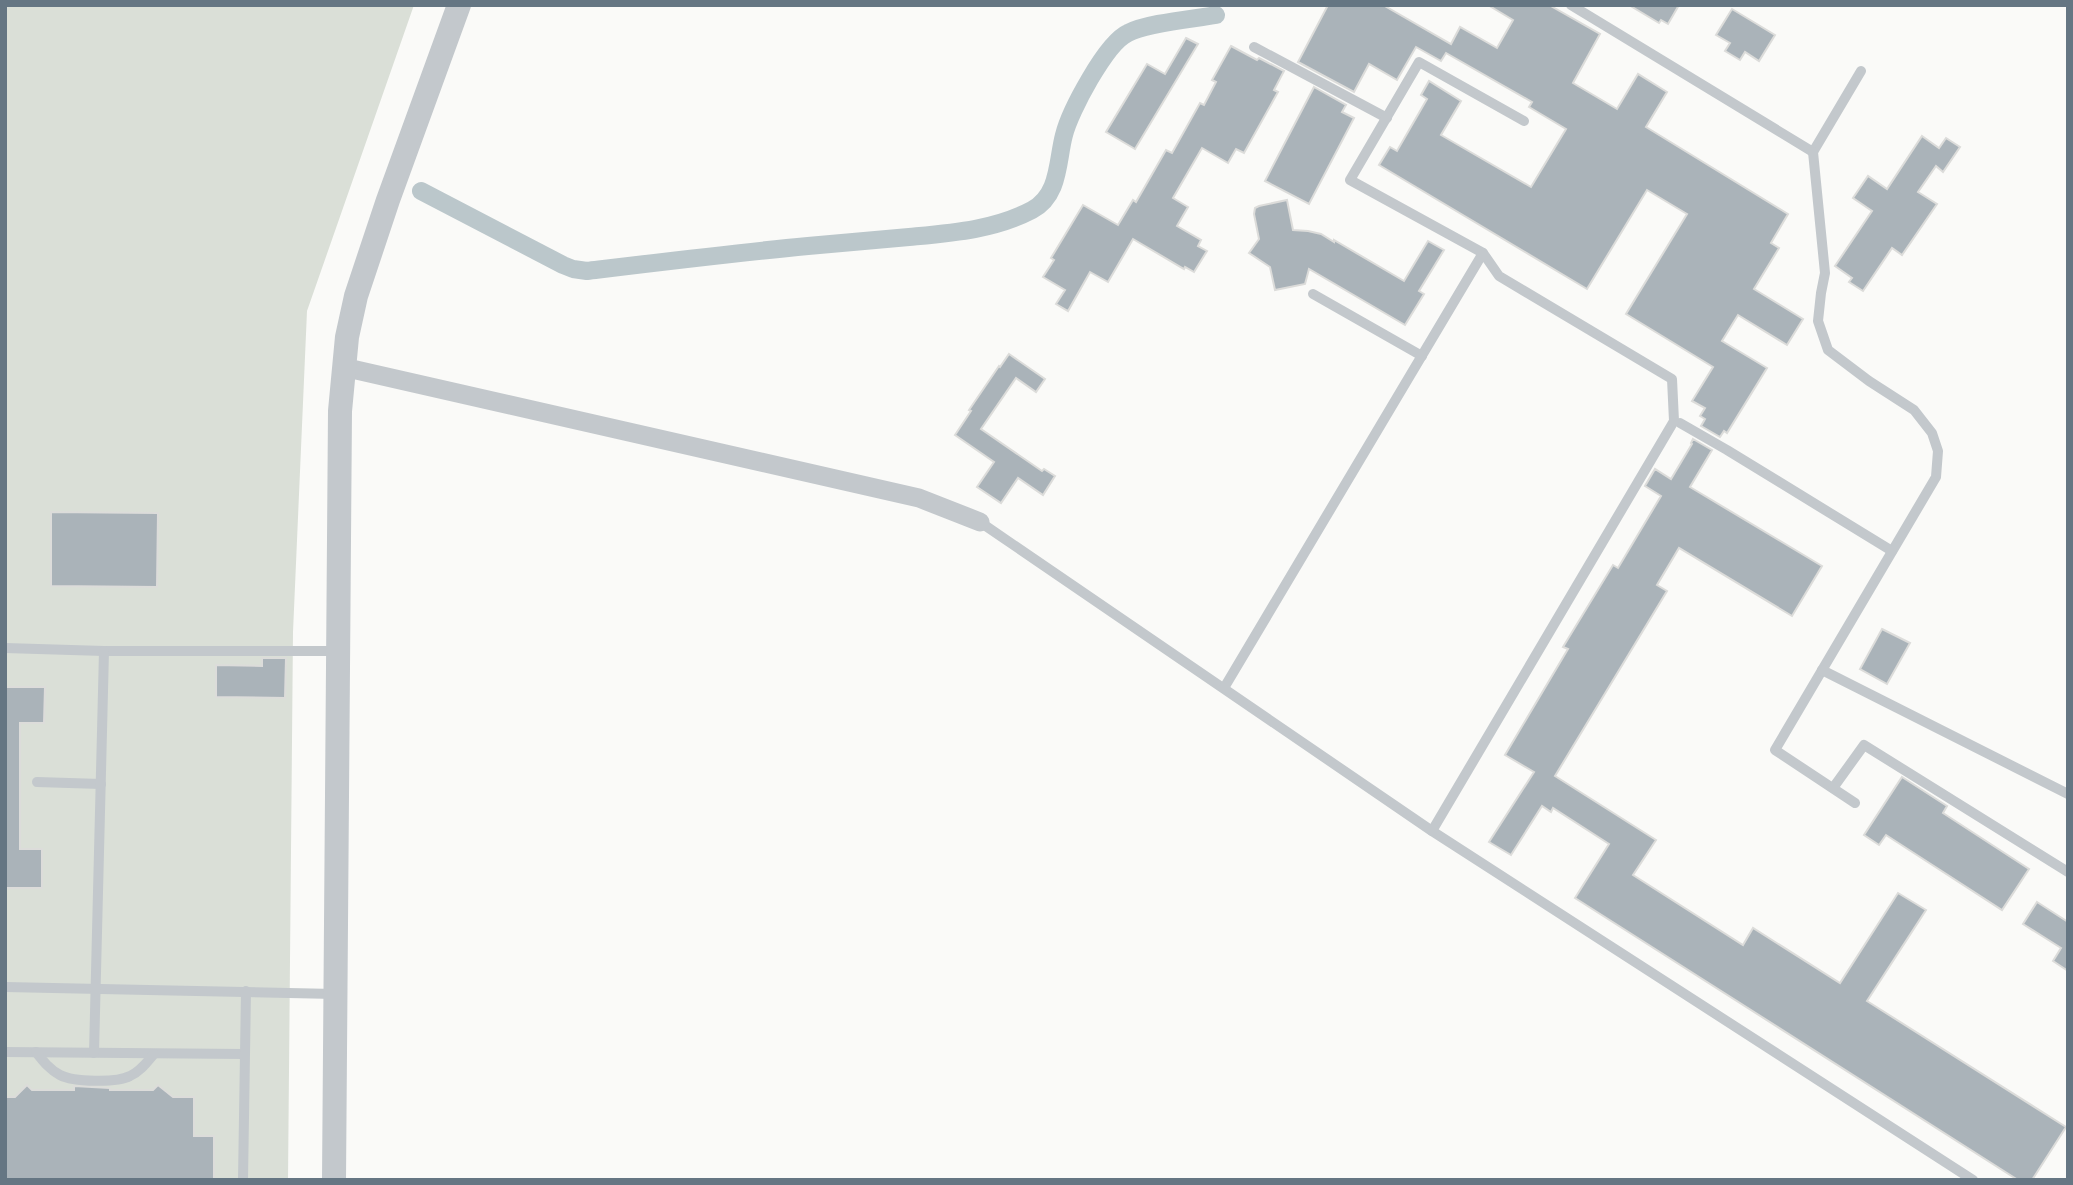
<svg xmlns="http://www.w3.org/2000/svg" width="2073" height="1185" font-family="Quicksand,sans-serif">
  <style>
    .green { fill: #dadfd7 }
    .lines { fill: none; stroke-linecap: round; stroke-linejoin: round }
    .canal { stroke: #bbc7cb; stroke-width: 18 }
    .building { fill: #aab3b9; stroke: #dcdcda; stroke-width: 2 }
    .service { stroke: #c3c8cc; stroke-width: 10 }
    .minor { stroke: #c3c8cc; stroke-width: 19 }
    .tertiary { stroke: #c3c8cc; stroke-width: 24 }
  </style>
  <rect width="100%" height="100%" fill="#fafaf8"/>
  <path class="green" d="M5 5H414L307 311 293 632 288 1180H5Z"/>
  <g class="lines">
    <path class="canal" d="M421 191 563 265 573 269 587 271C661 262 734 253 808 246 842 243 875 240 909 237 951 233 994 230 1032 210 1060 195 1057 161 1064 135 1070 111 1106 43 1128 33 1147 23 1193 19 1216 15"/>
  </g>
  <g class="building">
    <path d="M1328 5H1383L1451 44 1460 27 1497 48 1513 20 1488 5H1549L1600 34 1573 83 1617 109 1638 74 1667 92 1646 127 1788 214 1771 243 1779 248 1754 289 1803 319 1787 345 1738 315 1722 341 1767 368 1727 433 1724 431 1720 437 1701 426 1705 419 1700 416 1705 408 1692 401 1713 367 1626 314 1687 214 1647 190 1587 289 1379 165 1390 147 1397 151 1427 99 1421 95 1429 81 1461 101 1441 135 1531 187 1566 129 1529 107 1532 102 1446 53 1441 61 1416 47 1397 80 1369 64 1354 92 1298 62Z"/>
    <path d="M1629 5H1679L1668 24 1661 20 1659 23Z"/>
    <path d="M1732 9 1775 35 1759 61 1745 52 1740 60 1725 51 1730 43 1716 35Z"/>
    <path d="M1186 38 1198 44 1135 149 1106 132 1147 64 1165 74Z"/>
    <path d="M1231 46 1257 60 1259 58 1284 71 1274 90 1278 92 1244 153 1236 149 1228 163 1202 148 1173 198 1188 207 1177 226 1201 240 1198 246 1207 251 1194 272 1185 267 1184 269 1133 239 1108 282 1090 272 1068 311 1056 304 1065 290 1043 277 1054 260 1051 258 1083 205 1118 225 1133 200 1136 202 1166 150 1172 153 1200 103 1204 105 1216 82 1212 80Z"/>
    <path d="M1314 87 1346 105 1342 112 1354 118 1309 204 1265 181Z"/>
    <path d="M1922 136 1939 148 1946 138 1960 147 1943 172 1936 166 1918 192 1937 204 1902 255 1892 248 1863 291 1849 282 1852 278 1835 266 1872 211 1853 198 1868 176 1887 189Z"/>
    <path d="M1287 200 1293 230 1308 231 1321 234 1334 242V240L1404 281 1428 241 1444 250 1419 291 1424 294 1405 325 1309 269 1305 284 1275 290 1270 267 1249 253 1259 239 1254 214 1255 208 1259 206Z"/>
    <path d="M1009 354 1045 379 1036 392 1016 378 981 429 1042 471 1044 469 1055 476 1043 495 1018 478 1001 503 977 487 994 462 955 435 971 411 969 410 999 366 1000 367Z"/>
    <path d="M1693 439 1712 450 1690 487 1822 566 1792 616 1679 548 1657 585 1667 591 1555 776 1656 840 1633 875 1743 945 1753 928 1840 983 1898 893 1926 910 1867 1001 2066 1127 2032 1180H2018L1575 898 1609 844 1553 808 1551 812 1542 806 1511 855 1489 842 1534 772 1505 755 1568 649 1563 647 1613 565 1618 568 1661 496 1645 486 1655 469 1671 479 1692 444 1691 443Z"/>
    <path d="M51 512 158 513 157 587 51 586Z"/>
    <path d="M1882 629 1910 643 1887 684 1860 669Z"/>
    <path d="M262 658H286L285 698 216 697V665L262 666Z"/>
    <path d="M5 687H45L44 723H20V849H42V888H5Z"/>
    <path d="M1902 777 1947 806 1943 813 2029 869 2002 910 1886 835 1879 845 1864 835Z"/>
    <path d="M2037 902 2068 922V971L2053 961 2061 948 2023 924Z"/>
    <path d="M27 1085 32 1090H74V1086L110 1088V1090H153L158 1085 173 1097H194V1136H214V1180H5V1097H15Z"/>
  </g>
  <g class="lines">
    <g class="service">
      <path d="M1571 5 1813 152 1861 71"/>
      <path d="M1254 47 1387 118"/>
      <path d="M1813 152 1825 273 1821 293 1818 321 1828 350 1869 381 1914 410 1932 433 1938 451 1936 477 1775 750 1855 803"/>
      <path d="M1313 294 1422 356"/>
      <path d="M1680 423 1727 450 1892 551"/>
      <path d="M980 522 1432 831 1973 1180"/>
      <path d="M5 648 104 651H337"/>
      <path d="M1822 670 2068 794"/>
      <path d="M1224 688 1483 253"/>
      <path d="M37 782 101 784"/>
      <path d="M1833 788 1864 745 2068 872"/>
      <path d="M1432 831 1674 421 1672 379 1499 276 1483 253 1350 180 1419 62 1524 121"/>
      <path d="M5 987 335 994"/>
      <path d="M5 1052 244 1054"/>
      <path d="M36 1052C43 1061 49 1069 60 1075 73 1082 117 1083 130 1076 141 1071 147 1062 154 1054"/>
      <path d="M94 1053 104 651"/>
      <path d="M243 1180 246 991"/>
    </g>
    <path class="minor" d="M343 367 919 498 980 522"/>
    <path class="tertiary" d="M334 1180 340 411 347 337 356 296 388 200 459 5"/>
  </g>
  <rect width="2073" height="1185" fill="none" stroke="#657683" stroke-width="14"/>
</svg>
